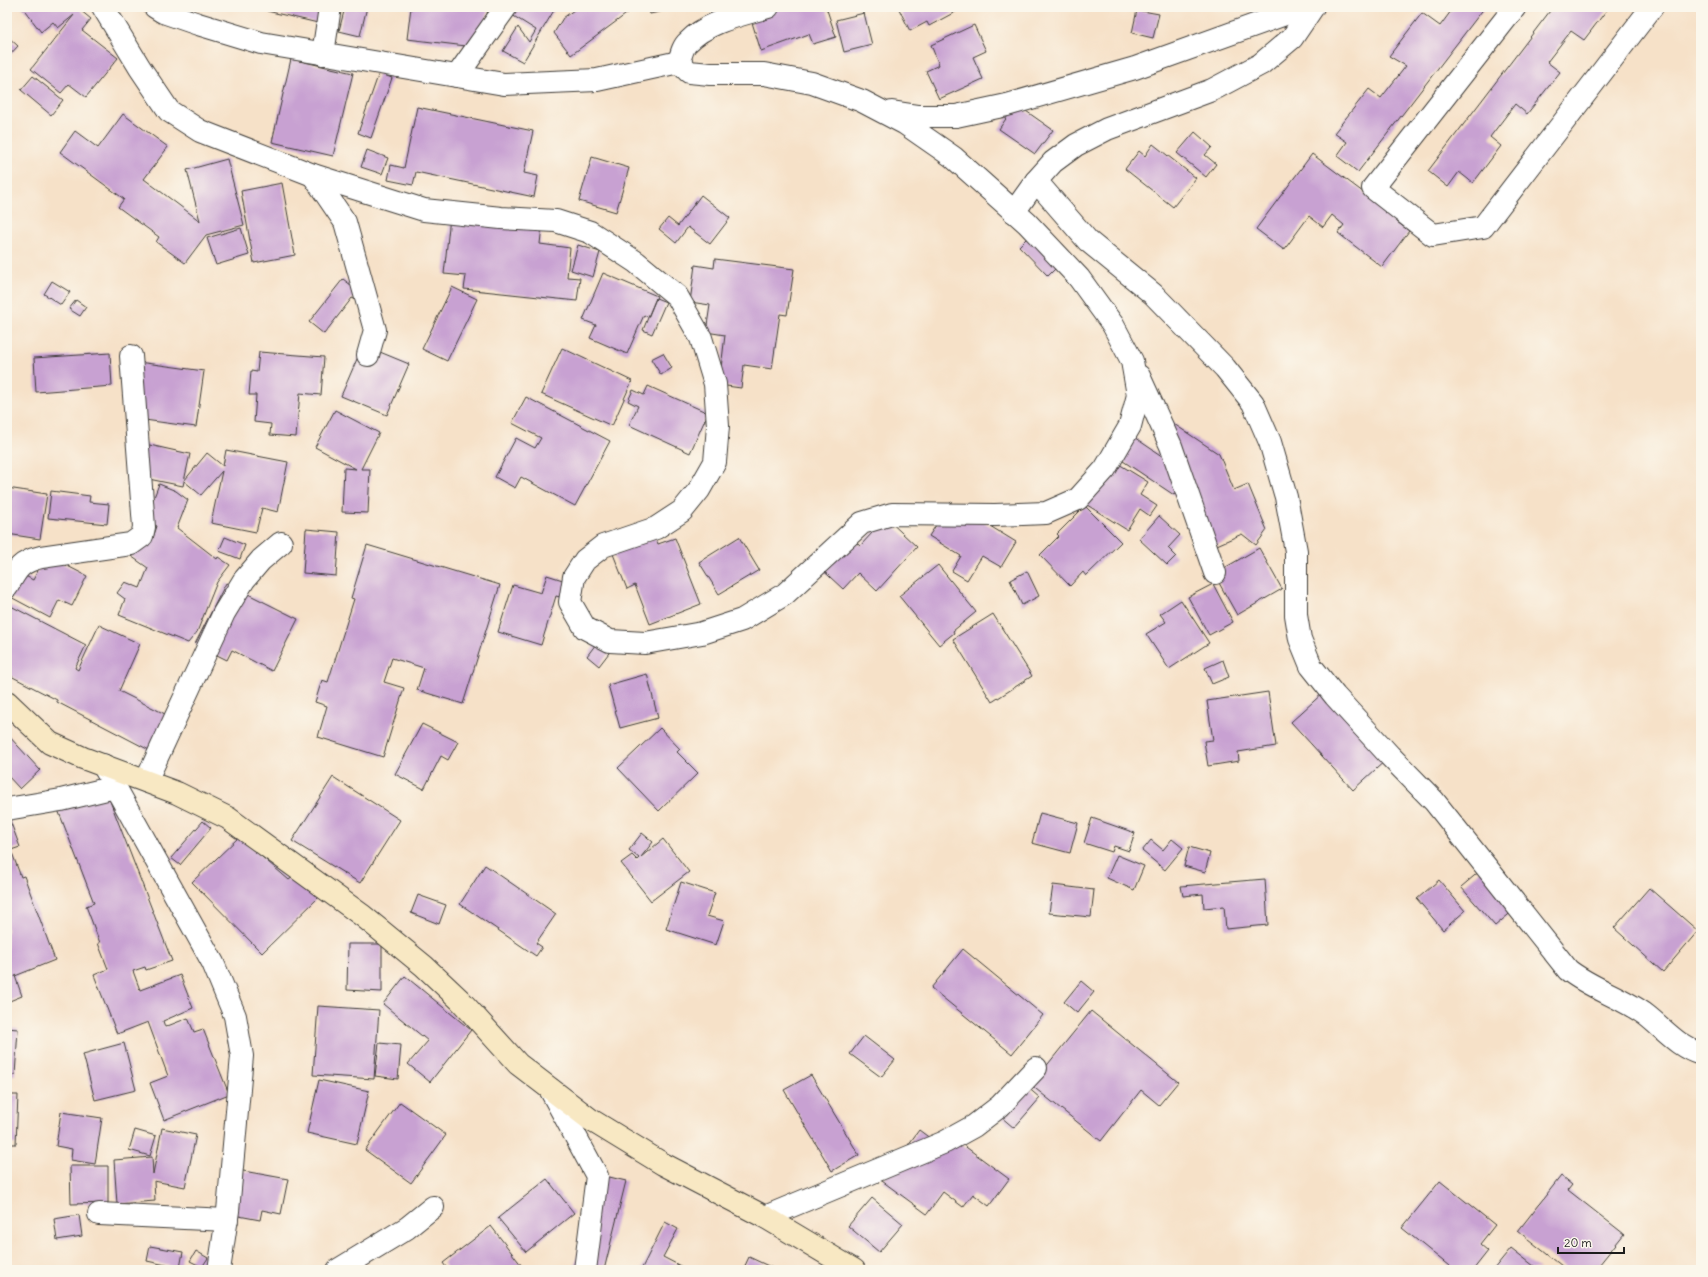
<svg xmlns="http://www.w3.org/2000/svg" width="1708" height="1277" font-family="Delius,sans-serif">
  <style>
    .building { fill: #c8a1d2 }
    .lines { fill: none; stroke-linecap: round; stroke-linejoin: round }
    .street-casing { stroke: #3d3a36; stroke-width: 24 }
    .secondary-casing { stroke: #3d3a36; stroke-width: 24 }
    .street { stroke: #fff; stroke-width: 22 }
    .secondary { stroke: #f8e8c3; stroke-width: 22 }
  </style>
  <rect width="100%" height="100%" fill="#fbf7ec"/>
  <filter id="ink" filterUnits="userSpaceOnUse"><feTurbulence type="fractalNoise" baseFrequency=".025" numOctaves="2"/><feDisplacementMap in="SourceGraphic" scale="8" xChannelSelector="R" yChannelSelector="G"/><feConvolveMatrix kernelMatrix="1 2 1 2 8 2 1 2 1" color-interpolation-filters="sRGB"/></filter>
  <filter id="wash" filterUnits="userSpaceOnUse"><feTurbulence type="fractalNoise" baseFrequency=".012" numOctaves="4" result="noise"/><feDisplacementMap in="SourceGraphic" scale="16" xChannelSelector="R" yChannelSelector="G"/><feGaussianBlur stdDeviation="0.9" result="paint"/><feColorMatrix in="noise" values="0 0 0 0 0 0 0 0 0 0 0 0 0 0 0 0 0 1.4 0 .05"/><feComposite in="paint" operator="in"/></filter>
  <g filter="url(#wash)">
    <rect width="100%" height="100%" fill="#f6e1c8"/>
    <g id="blocks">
      <g class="building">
        <path d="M22 7H85L80 10 91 19 82 30 118 58 86 97 69 84 61 93 31 69 74 15 58 28 53 22 41 32Z"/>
        <path d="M268 7H322L318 23 267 11Z"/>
        <path d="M345 7H367L360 36 339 31Z"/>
        <path d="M411 7H488L483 48 407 39Z"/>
        <path d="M517 7H556L523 62 503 51 518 27 529 42 536 30 512 15Z"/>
        <path d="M578 7H632L633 9 571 55 554 33 563 18Z"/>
        <path d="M648 7H677V8L650 14Z"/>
        <path d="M765 7H826L836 37 813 44 809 34 761 51 749 13Z"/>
        <path d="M898 7H955L957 11 929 26 927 22 910 31Z"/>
        <path d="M1454 7H1485L1358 172 1337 156 1347 142 1334 133 1369 89 1381 98 1406 66 1389 56 1422 13 1440 26Z"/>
        <path d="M1553 7H1609L1584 40 1571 31 1547 62 1560 72 1527 114 1515 104 1490 137 1501 146 1473 183 1459 172 1448 187 1428 171Z"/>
        <path d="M1137 10 1159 14 1153 38 1132 33Z"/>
        <path d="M864 13 872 45 844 52 836 20Z"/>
        <path d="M974 25 986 51 973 57 983 79 939 99 926 71 939 65 931 45Z"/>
        <path d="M7 36 18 46 7 58Z"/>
        <path d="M291 59 353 73 333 156 272 142Z"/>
        <path d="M379 73 392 78 371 138 358 133Z"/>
        <path d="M33 76 63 100 51 115 21 90Z"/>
        <path d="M1016 104 1053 130 1035 154 999 129Z"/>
        <path d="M417 107 533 131 524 173 538 176 534 197 416 172 413 185 388 180 391 165 404 168Z"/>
        <path d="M123 114 168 147 144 179 200 221 187 170 227 159 244 225 206 235 185 263 156 242 159 237 118 207 124 199 60 152 75 131 98 148Z"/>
        <path d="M1195 132 1212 147 1205 155 1216 164 1206 177 1177 153Z"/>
        <path d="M1153 144 1196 178 1173 207 1125 169 1139 151 1145 156Z"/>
        <path d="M367 150 388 158 382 174 361 167Z"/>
        <path d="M1312 154 1399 219 1397 222 1409 231 1382 267 1338 233 1344 225 1332 215 1323 227 1309 216 1284 250 1256 229Z"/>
        <path d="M592 157 629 168 616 212 579 201Z"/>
        <path d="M282 183 295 255 254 263 241 191Z"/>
        <path d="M701 195 730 218 710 244 688 227 676 243 659 229 668 218 678 226Z"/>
        <path d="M450 217 542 226 540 244 570 248 567 277 580 278 577 301 464 289 466 276 444 274Z"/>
        <path d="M241 228 249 255 216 265 207 238Z"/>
        <path d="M1030 235 1060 264 1048 276 1019 246Z"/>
        <path d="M578 245 600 252 593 277 571 270Z"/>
        <path d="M715 259 794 269 787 315 780 314 772 369 744 365 741 388 719 385 725 335 706 332 710 305 690 302 695 265 714 268Z"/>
        <path d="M603 273 657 296 648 317 644 315 627 354 590 338 596 325 583 320Z"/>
        <path d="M343 279 360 292 354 299 352 298 324 334 309 322Z"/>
        <path d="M52 281 70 292 61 305 44 294Z"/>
        <path d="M452 287 477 299 447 361 422 349Z"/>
        <path d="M656 298 666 302 652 334 643 330Z"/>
        <path d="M76 300 86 307 80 316 69 309Z"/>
        <path d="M363 345 409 364 387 415 341 396Z"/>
        <path d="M562 348 632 381 612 426 541 394Z"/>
        <path d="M259 352 324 357 321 395 300 393 296 437 270 435 271 424 254 422 256 395H249L251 371 257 372Z"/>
        <path d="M110 353 112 386 36 392 34 358Z"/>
        <path d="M663 353 672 368 661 375 651 359Z"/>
        <path d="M138 362 204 371 196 427 130 418Z"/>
        <path d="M648 386 708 413 690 453 629 425 638 406 628 401 633 390 644 395Z"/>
        <path d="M526 397 610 441 575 506 521 477 515 488 495 477 516 438 535 448 541 438 512 423Z"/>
        <path d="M335 410 379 433 361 469H370L368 513 342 512 344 468 356 469 315 447Z"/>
        <path d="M1153 410 1219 454 1234 490 1248 484 1267 530 1256 545 1242 534 1210 548 1183 482 1174 495 1108 451 1122 429 1175 465Z"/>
        <path d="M136 442 190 454 183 486 129 475Z"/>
        <path d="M226 450 288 462 278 512 262 508 256 532 211 523 222 471 201 495 184 481 207 453 223 466Z"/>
        <path d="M1109 458 1148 482 1140 495 1157 506 1150 516 1140 509 1127 530 1076 498Z"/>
        <path d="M159 484 176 491 188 500 177 528 217 559 218 557 230 565 217 582 197 632 188 643 119 615 125 599 117 593 125 582 140 588 148 568 128 554 141 537 152 541 157 526 141 520 150 508Z"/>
        <path d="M7 488 47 494 40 539 7 534Z"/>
        <path d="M51 491 90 496 89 502 109 504 107 524 48 518Z"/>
        <path d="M951 502 1016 542 1001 567 982 556 967 580 952 571 961 556 929 536Z"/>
        <path d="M1085 506 1121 542 1086 576 1083 572 1070 586 1040 555 1059 536 1057 534Z"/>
        <path d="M1159 516 1180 535 1168 548 1176 556 1167 565 1139 539Z"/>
        <path d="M886 518 917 547 877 591 858 573 843 589 816 564 845 532 860 546Z"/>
        <path d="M306 529 339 532 336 576 303 573Z"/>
        <path d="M225 537 245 545 240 559 219 551Z"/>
        <path d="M655 537 658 544 675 538 701 604 650 624 635 585 627 589 613 554Z"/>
        <path d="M739 537 759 570 719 594 699 562Z"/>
        <path d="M367 545 500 585 463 704 417 690 424 668 392 658 384 682 404 688 383 757 318 737 327 706 315 702 322 680 328 682 354 599 351 598Z"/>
        <path d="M1259 548 1282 589 1237 615 1214 574Z"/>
        <path d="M46 555 87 576 72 606 59 600 50 618 7 595 14 570 33 580Z"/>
        <path d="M938 565 976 612 953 631 954 633 939 645 899 596Z"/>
        <path d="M1027 571 1039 596 1022 605 1010 580Z"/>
        <path d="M547 575 569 582 564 598 556 596 541 645 498 632 513 585 541 593Z"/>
        <path d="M226 583 298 619 272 671 232 650 227 660 195 644Z"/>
        <path d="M1213 584 1233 622 1209 635 1188 597Z"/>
        <path d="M1181 600 1209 643 1169 669 1146 634 1166 622 1160 614Z"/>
        <path d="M7 604 86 645 75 668 78 670 99 625 140 644 119 691 169 716 151 751 57 702V700L7 674 9 666 7 665Z"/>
        <path d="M993 614 1032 676 992 702 953 639Z"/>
        <path d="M599 640 612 649 599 666 587 656Z"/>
        <path d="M1223 660 1229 677 1212 684 1205 668Z"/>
        <path d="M647 674 658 718 620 728 608 685Z"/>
        <path d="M1325 691 1387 759 1353 790 1291 722Z"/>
        <path d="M1268 692 1276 746 1238 752 1239 761 1208 766 1204 741 1213 740 1207 701Z"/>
        <path d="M422 724 458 742 448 760 441 756 424 789 395 774Z"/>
        <path d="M660 728 680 749 677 752 698 773 659 811 618 768Z"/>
        <path d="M7 734 40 770 20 789 7 775Z"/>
        <path d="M333 777 400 820 360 883 292 841Z"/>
        <path d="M103 783 172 961 146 970 145 967 133 971 140 990 180 975 193 1008 163 1021 165 1027 188 1018 194 1032 203 1029 229 1094 164 1120 150 1083 168 1076 148 1022 117 1034 94 975 108 969 98 943H100L86 906 94 903 55 802Z"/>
        <path d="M1040 813 1078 823 1070 853 1032 843Z"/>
        <path d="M7 818H9L20 847 11 850 21 877 24 876 55 960 15 976 22 996 7 1002Z"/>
        <path d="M1092 818 1135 833 1129 851 1114 846 1112 852 1084 843Z"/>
        <path d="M203 821 211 828 180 865 171 858Z"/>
        <path d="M642 833 653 842 641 857 663 839 689 872 651 901 621 863 632 855 637 860 639 858 629 850Z"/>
        <path d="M239 837 289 880 298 873 322 894 262 953 192 882Z"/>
        <path d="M1172 839 1183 848 1165 870 1142 851 1151 840 1163 850Z"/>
        <path d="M1189 847 1210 853 1205 872 1184 866Z"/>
        <path d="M1117 855 1144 866 1134 890 1107 878Z"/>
        <path d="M485 865 556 914 536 943 542 947 536 956 460 904Z"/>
        <path d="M1487 865 1521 904 1495 926 1461 887Z"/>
        <path d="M1265 879 1268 925 1226 929 1224 906 1204 908 1203 894 1183 896 1181 886Z"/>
        <path d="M1439 880 1465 911 1443 930 1417 899Z"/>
        <path d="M681 882 715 893 707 916 724 921 716 945 666 929Z"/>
        <path d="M1053 885 1094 890 1091 917 1049 913Z"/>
        <path d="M1649 888 1698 931 1663 972 1614 928Z"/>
        <path d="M418 895 446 905 439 924 411 913Z"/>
        <path d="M348 944H382V992L347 990Z"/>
        <path d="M963 949 1043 1015 1012 1054 931 988Z"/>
        <path d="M405 976 471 1030 430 1082 408 1064 428 1041 383 1004Z"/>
        <path d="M1081 981 1094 992 1077 1013 1064 1002Z"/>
        <path d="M318 1006 379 1010 374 1079 313 1075Z"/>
        <path d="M1091 1011 1178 1082 1159 1105 1141 1090 1101 1141 1031 1085Z"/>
        <path d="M7 1028 18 1029 15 1075H7Z"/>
        <path d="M864 1036 895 1060 881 1077 850 1054Z"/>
        <path d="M124 1043 136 1090 95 1100 83 1054Z"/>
        <path d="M379 1043 401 1045 398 1079 375 1076Z"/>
        <path d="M811 1075 859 1155 832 1171 784 1090Z"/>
        <path d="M319 1080 369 1091 357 1144 307 1133Z"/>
        <path d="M1019 1080 1040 1098 1014 1128 993 1110Z"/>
        <path d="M7 1095H18L16 1144H7Z"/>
        <path d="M400 1102 446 1135 411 1183 365 1150Z"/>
        <path d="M61 1112 102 1118 95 1164 71 1160 72 1149 56 1146Z"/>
        <path d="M162 1128 196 1135 185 1187 154 1181 155 1201 117 1204 114 1160 152 1157 153 1174Z"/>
        <path d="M135 1130 156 1136 150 1156 129 1150Z"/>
        <path d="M919 1130 943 1148 951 1136 1009 1179 989 1206 973 1194 963 1207 943 1192 927 1214 882 1181Z"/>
        <path d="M70 1166H108V1203L71 1204Z"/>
        <path d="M232 1169 288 1179 281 1214 262 1210 260 1220 223 1213Z"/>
        <path d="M597 1174 626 1181 604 1270H574Z"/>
        <path d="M1561 1176 1572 1185 1568 1190 1624 1234 1595 1270H1567L1518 1231Z"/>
        <path d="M547 1179 574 1213 526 1252 498 1218Z"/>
        <path d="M1440 1181 1495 1225 1480 1244 1488 1251 1473 1270H1454L1402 1228Z"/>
        <path d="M872 1198 903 1224 879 1252 848 1226Z"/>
        <path d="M79 1215 82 1236 57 1240 54 1219Z"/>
        <path d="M665 1222 678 1229 663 1257 688 1270H641Z"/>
        <path d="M491 1226 525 1270H448L443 1263Z"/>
        <path d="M150 1246 183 1252 180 1268 147 1261Z"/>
        <path d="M1511 1248 1539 1270H1493Z"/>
        <path d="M196 1251 208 1258 202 1267 190 1261Z"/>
        <path d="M749 1257 777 1270H743Z"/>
      </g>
    </g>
  </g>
  <g filter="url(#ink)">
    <use href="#blocks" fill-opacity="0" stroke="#3d3a36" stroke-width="1"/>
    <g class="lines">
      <g class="street-casing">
        <g id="street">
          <path d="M103 7 140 68 169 111 200 131 313 175 424 210 501 218 556 221 590 232 636 262 677 296 701 338 715 384 718 426 715 462 699 490 682 511 656 528 603 546 585 560 574 577 570 602 585 628 610 641 645 643 702 633 742 620 785 594 862 523 892 514 995 515 1046 513 1078 499 1105 469 1130 426 1138 395 1132 361 1113 325 1079 278 1027 223 953 157 904 123 862 101 812 83 764 74H710L689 72 679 62C681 55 683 46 688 42 708 21 742 15 768 7"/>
          <path d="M155 7 163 12 198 24 261 43 504 84 597 80 679 62"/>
          <path d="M1515 7 1373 188 1433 235 1483 227 1652 7"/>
          <path d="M323 54 330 7"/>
          <path d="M457 76 506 7"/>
          <path d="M892 112 918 116H956L1007 105 1135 68 1305 7"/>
          <path d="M313 175 345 222 375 330 368 355"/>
          <path d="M1036 181 1088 241 1153 294 1225 368 1253 403 1270 442 1286 497 1296 551V615L1300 639 1311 666 1335 696 1390 756 1434 801 1568 970C1592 989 1622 997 1646 1015 1664 1029 1678 1047 1701 1054"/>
          <path d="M1014 212 1036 181 1053 162 1076 145 1107 129 1212 90 1261 64 1292 38 1313 7"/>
          <path d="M1139 376 1171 446 1215 573"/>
          <path d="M7 587C17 569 20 562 41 557L131 544 142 536 144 527 131 356"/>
          <path d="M103 765 213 963 235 1016 242 1056 228 1211 219 1270"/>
          <path d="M146 781 224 613 244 580 261 560 281 543"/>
          <path d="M7 809 61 800 115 787"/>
          <path d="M550 1089 597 1176 585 1270"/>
          <path d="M99 1214 227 1220"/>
          <path d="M765 1217 945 1142 974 1126 1000 1106 1036 1068"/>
          <path d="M338 1270 407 1228 433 1207"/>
        </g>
      </g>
      <g class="secondary-casing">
        <path id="secondary" d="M7 702 50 743 83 758 177 793 228 818 363 916 424 966 460 1000 518 1064 591 1120 663 1164 765 1217 854 1270"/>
      </g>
      <use href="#street" class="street"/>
      <use href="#secondary" class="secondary"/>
    </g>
  </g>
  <rect width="1708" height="1277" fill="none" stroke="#fbf7ec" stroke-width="24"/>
  <path d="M1558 1247v6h66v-6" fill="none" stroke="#1c1c1c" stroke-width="2"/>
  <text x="1564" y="1247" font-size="12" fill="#1c1c1c" stroke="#fbf7ec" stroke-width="3" paint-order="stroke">20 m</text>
</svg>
